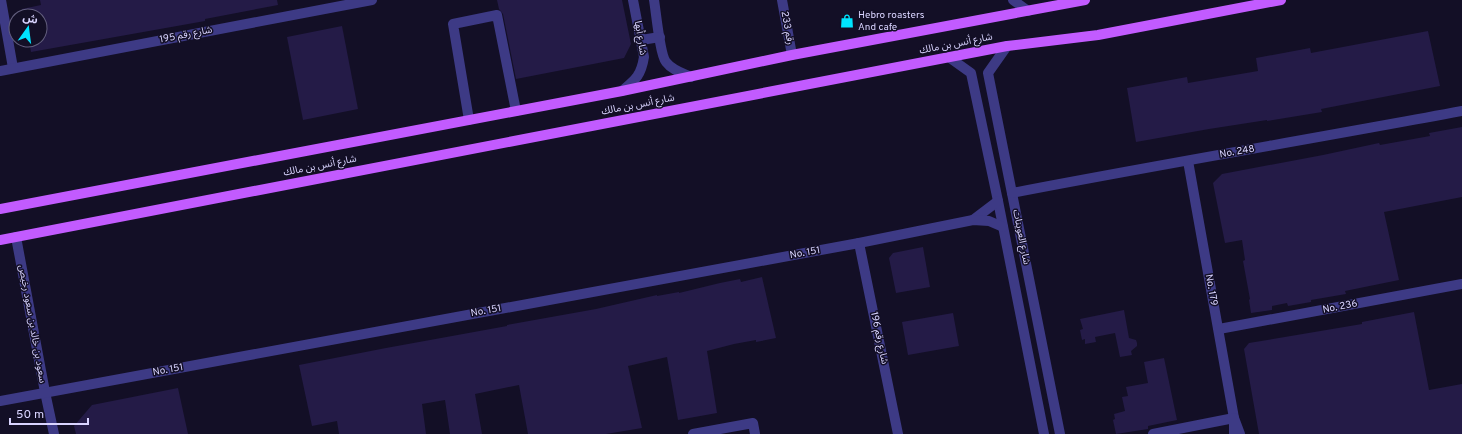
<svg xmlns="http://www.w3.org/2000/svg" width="1462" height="434" font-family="Overpass,'Noto Sans Arabic',sans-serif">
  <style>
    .building { fill: #241b47 }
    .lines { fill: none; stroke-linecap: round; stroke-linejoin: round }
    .minor { stroke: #3d3a85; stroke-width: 10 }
    .major { stroke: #c25bff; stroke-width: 10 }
    .labels { text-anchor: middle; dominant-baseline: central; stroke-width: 3; stroke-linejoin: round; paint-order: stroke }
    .poi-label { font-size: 10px; fill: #d9d4ff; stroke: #130f26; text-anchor: start }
    .street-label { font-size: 10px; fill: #d9d4ff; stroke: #130f26 }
  </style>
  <rect width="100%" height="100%" fill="#130f26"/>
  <g class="building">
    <path d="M40 0H277L278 5 205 19V21L31 52 29 40H40V16H24L22 9 41 5Z"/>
    <path d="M497 0H622L631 44 624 58 516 79 503 14 499 9Z"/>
    <path d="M342 26 358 109 303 120 287 37Z"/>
    <path d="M1428 31 1440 86 1321 109 1322 112 1267 121V120L1209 129 1136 142 1127 88 1187 77 1188 83 1258 71 1256 58 1310 48 1311 53Z"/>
    <path d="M1462 127V197L1384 212 1399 280 1345 291 1346 294 1311 300V302L1288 306 1287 303 1272 306V310L1251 313 1249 300 1250 299 1243 261 1245 260 1242 240 1225 243 1213 183 1222 174 1323 155 1379 143 1380 145 1430 136 1429 133Z"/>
    <path d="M923 247 930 287 896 293 889 258 893 253Z"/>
    <path d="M762 277 776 338 756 342V340L734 344 707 351 717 413 678 420 667 357 628 366 642 428 606 434H528L519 385 475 394 482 434H450L445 400 422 404 426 434H339L337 421 312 426 299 365 386 348 507 326V325L596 309 657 295V296L679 292V293L720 283 740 279 741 282Z"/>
    <path d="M1124 310 1129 338 1136 340 1137 343V346L1131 351 1132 355 1120 357 1115 333 1095 337 1096 342 1085 344V339L1082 340 1080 330 1083 329 1080 319Z"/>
    <path d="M1414 312 1429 390 1462 384V434H1259L1244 349 1249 343 1362 324V322Z"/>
    <path d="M953 313 959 346 908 355 902 322Z"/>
    <path d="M1164 358 1177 420 1148 426V429L1116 434 1113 420 1115 419 1114 414 1125 411 1122 397 1128 396 1126 387 1148 383 1144 362Z"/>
    <path d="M178 388 188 434H76L74 426 92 405Z"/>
  </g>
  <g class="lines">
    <g class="minor">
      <path d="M1 0 13 68"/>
      <path d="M654 0C656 12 660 55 666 62 672 70 682 73 691 77"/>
      <path d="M782 0 792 55"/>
      <path d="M1013 0 1028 11"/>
      <path d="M641 40 660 37"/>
      <path d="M1007 46 988 73 1060 434"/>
      <path d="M950 58 971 73 998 201 1044 434"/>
      <path d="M0 71 372 0"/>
      <path d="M622 91C635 80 641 76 644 57L633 0"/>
      <path d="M469 120 453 24 497 15 516 111"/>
      <path d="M1012 193C1162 164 1312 139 1462 111"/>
      <path d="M973 220 998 201"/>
      <path d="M16 237 45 392 54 434"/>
      <path d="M859 243 898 434"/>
      <path d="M1219 329 1462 284"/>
      <path d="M0 401 859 243 973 220 989 221 1003 227"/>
      <path d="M693 434 753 423 755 434"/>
      <path d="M1153 434 1234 418 1188 161"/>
      <path d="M1234 434V418L1240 434"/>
    </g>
    <g class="major">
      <path d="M0 209 622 91 792 55 1085 0"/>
      <path d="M0 240 1007 46 1098 35 1281 0"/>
    </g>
  </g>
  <defs>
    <g id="shop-bare" transform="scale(1.08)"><path d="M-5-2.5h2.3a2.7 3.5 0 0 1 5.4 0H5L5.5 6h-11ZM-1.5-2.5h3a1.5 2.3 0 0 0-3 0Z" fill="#00e5ff" stroke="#130f26" stroke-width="2.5" paint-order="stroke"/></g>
  </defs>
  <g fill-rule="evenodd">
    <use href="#shop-bare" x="847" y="21"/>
  </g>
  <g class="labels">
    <g class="poi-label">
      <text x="858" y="15">Hebro roasters<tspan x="858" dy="12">And cafe</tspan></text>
    </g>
    <g class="street-label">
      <text transform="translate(787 28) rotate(80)">رقم 233</text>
      <text transform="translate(186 35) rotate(-11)">شارع رقم 195</text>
      <text transform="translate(640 38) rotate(81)">شارع أبها</text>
      <text transform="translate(956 44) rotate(-11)">شارع أنس بن مالك</text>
      <text transform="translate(638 105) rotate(-11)">شارع أنس بن مالك</text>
      <text transform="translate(1237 152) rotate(-10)">No. 248</text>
      <text transform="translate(320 166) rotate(-11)">شارع أنس بن مالك</text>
      <text transform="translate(1021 237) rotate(79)">شارع العوينات</text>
      <text transform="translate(805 253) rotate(-10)">No. 151</text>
      <text transform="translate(1211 290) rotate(80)">No. 179</text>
      <text transform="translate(1340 307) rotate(-11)">No. 236</text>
      <text transform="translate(486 311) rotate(-10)">No. 151</text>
      <text transform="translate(32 324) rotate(80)">سعود بن خالد بن سعود رخيص</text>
      <text transform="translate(879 338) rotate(78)">شارع رقم 196</text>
      <text transform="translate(168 370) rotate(-10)">No. 151</text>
    </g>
  </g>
  <g transform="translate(28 28) rotate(14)"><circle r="19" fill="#130f26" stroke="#625e7d"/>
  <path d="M0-3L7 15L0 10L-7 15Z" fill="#00e5ff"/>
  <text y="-6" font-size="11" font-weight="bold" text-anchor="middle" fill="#d9d4ff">ش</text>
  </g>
  <path d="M10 418v6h78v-6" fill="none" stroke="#d9d4ff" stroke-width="2"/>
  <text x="16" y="418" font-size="12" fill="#d9d4ff" stroke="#130f26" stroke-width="3" paint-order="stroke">50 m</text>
</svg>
